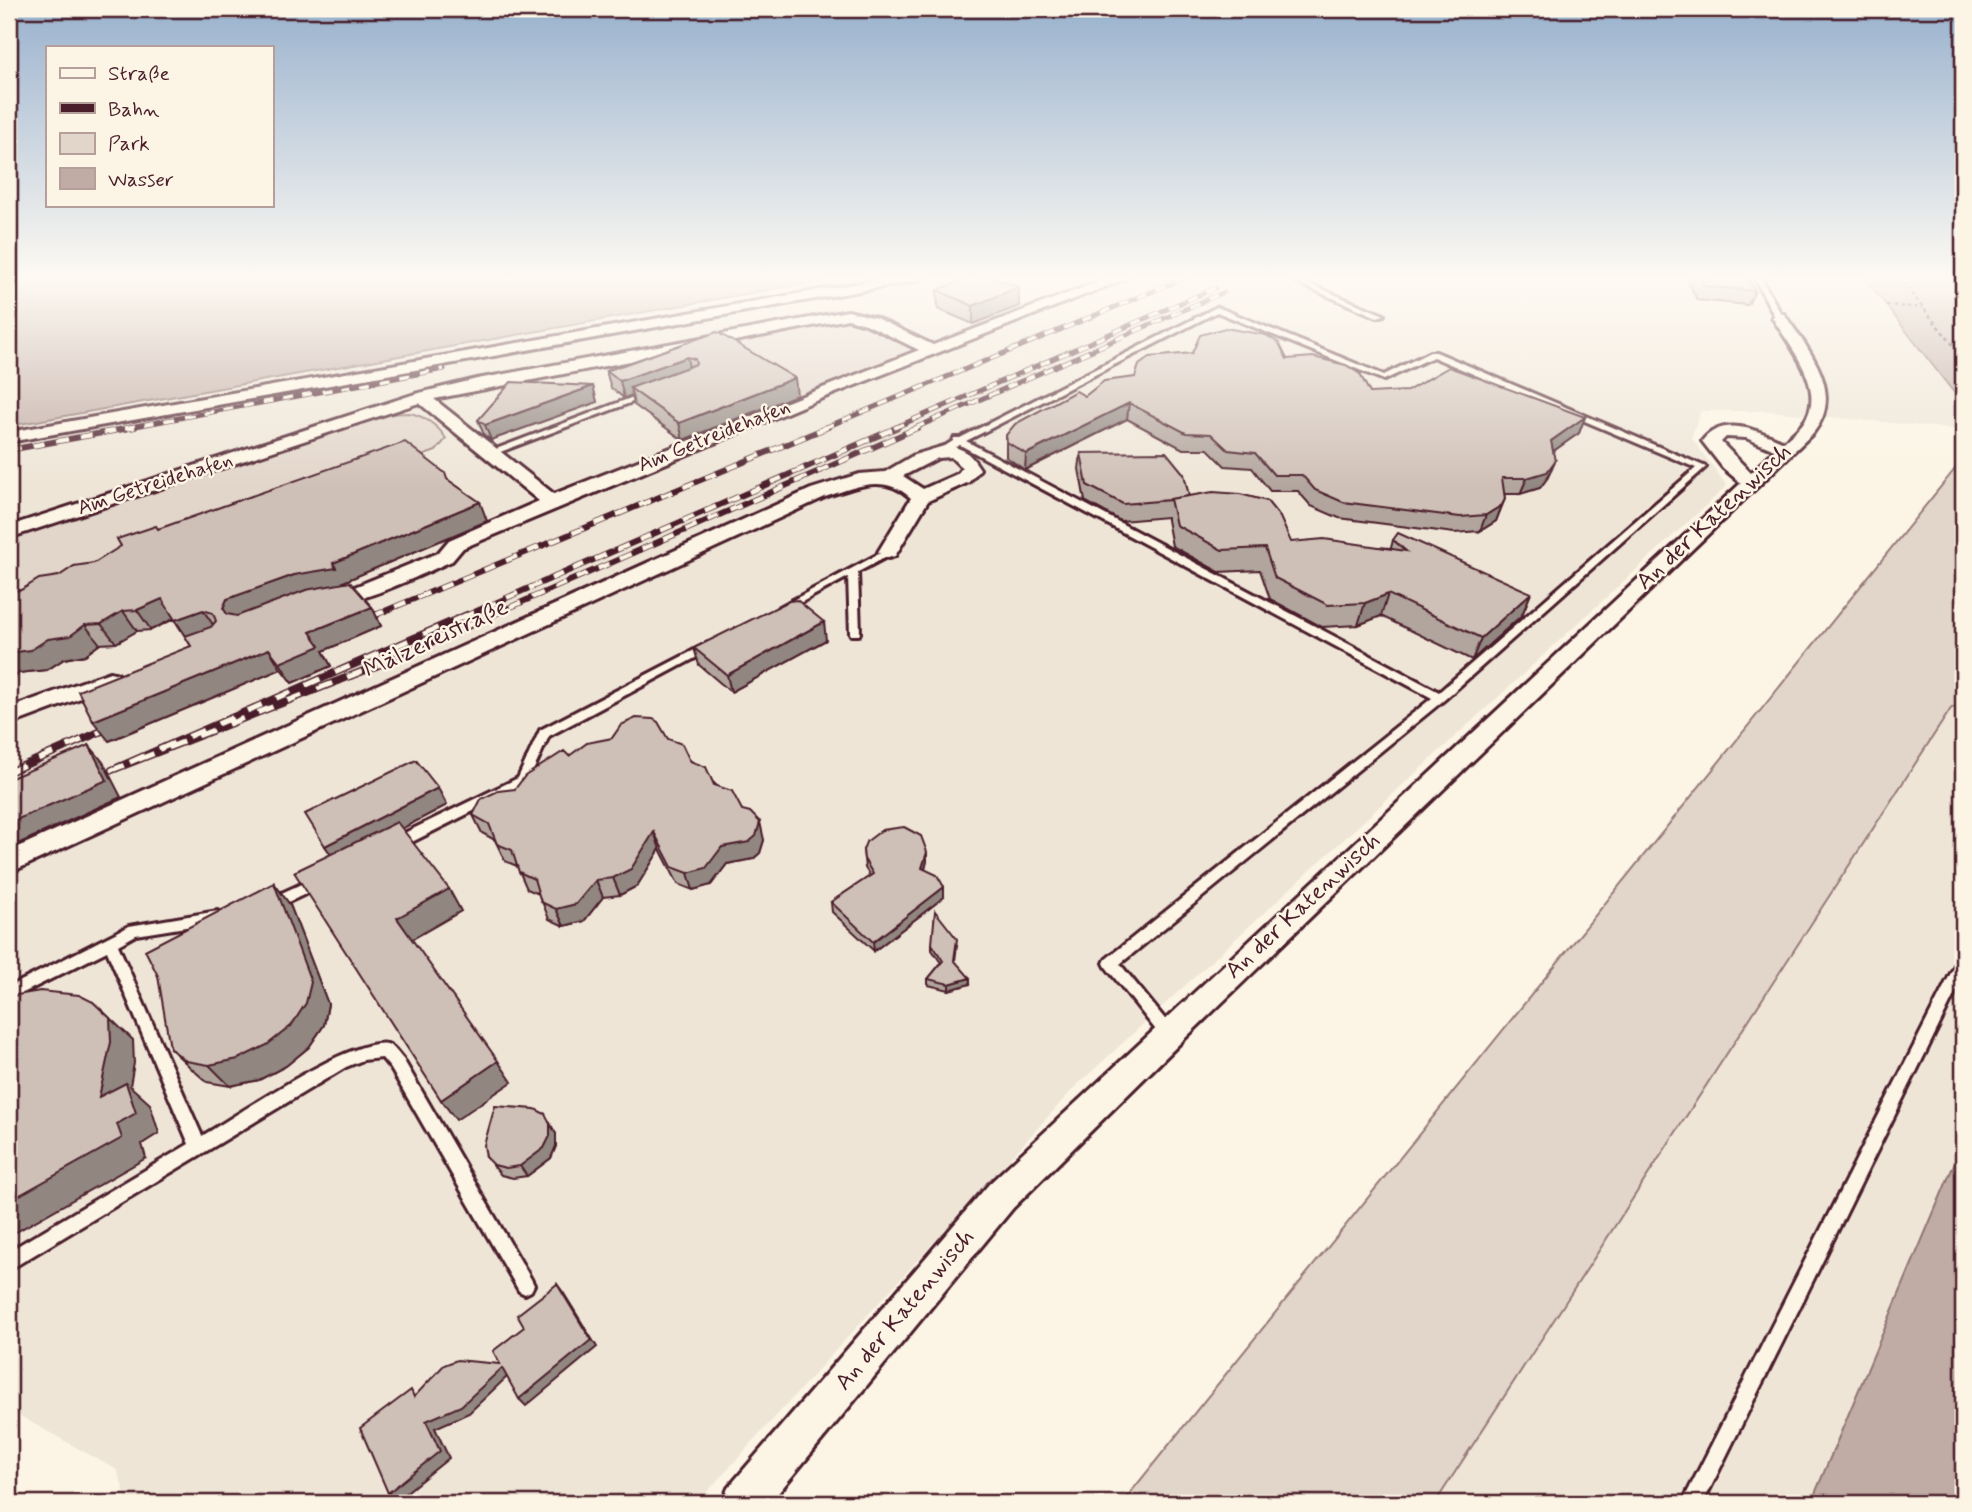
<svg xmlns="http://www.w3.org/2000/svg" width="1972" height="1512" font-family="Mynerve,sans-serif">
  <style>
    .built { fill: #eee5d7 }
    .green { fill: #e2d5ca; stroke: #967a7a; stroke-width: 2 }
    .water { fill: #c0aca5; stroke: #917474; stroke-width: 2 }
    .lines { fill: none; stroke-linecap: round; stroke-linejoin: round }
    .service-casing { stroke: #4a1f2b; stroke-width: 6 }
    .minor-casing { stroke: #4a1f2b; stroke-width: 6 }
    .path { stroke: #4a1f2b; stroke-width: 2.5; stroke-dasharray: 3.5 3.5; stroke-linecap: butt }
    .service { fill: #fcf5e5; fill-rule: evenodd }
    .minor { fill: #fcf5e5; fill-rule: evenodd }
    .rail-far2-casing { stroke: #4a1f2b; stroke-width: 5 }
    .rail-far1-casing { stroke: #4a1f2b; stroke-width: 6 }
    .rail-casing { stroke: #4a1f2b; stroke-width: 8 }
    .rail-far2 { stroke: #fcf5e5; stroke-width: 3.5; stroke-dasharray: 10; stroke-linecap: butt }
    .rail-far1 { stroke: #fcf5e5; stroke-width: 4.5; stroke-dasharray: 12; stroke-linecap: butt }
    .rail { stroke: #fcf5e5; stroke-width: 5; stroke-dasharray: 16; stroke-linecap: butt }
    .wall { fill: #b2a59d; stroke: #4a1f2b; stroke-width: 2 }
    .shaded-wall { fill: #918680; stroke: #4a1f2b; stroke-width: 2 }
    .building { fill: #cfc0b7; stroke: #4a1f2b; stroke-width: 2 }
    .labels { text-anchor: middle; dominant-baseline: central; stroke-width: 5; stroke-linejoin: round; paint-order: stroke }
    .far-street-label { font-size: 21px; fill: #4a1f2b; stroke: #fcf5e5 }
    .street-label { font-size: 24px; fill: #4a1f2b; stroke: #fcf5e5 }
  </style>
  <rect width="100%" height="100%" fill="#fcf5e5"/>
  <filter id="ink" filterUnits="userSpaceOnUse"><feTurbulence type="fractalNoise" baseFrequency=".0143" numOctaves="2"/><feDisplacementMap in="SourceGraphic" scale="14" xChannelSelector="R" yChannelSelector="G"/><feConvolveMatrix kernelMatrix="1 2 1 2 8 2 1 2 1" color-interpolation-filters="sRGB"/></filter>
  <g filter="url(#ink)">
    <g class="built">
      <path d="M841 277H1864L1963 404V430L1768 411H1701L1691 437 1727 486 1075 1087 697 1503H128L117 1470 9 1410V426Z"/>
      <path d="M1953 706 1963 711V1143L1811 1503H1435Z"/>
    </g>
    <g class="green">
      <path d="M848 315 933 351 804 400 710 339Z"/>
      <path d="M410 413C424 416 439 426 446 439L436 451 9 605V537L384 414Z"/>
      <path d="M1963 459V711L1952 707 1435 1503H1122Z"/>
    </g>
    <g class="water">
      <path d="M9 277H841L9 426Z"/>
      <path d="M1864 277H1963V404Z"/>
      <path d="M1963 1143V1503H1811Z"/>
    </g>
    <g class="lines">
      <g class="service-casing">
        <g id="service">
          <path d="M1284 277H1292L1384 315 1377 317Z"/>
          <path d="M1754 277H1760L1783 317 1782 319 1775 317Z"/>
          <path d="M1217 307 1384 375 1430 352H1436L1706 467 1444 700 1120 964 1173 1029 1176 1034 1173 1039 1168 1041 1163 1039 1106 967 1104 963 1106 959 1432 698 960 445 944 453 937 451 953 441 954 438H960ZM1217 312 1384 380 1433 357 1696 468 1439 692 966 441Z"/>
          <path d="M644 393 651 395 495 454 488 452Z"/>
          <path d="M888 549 892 550V554L858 572 860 633 859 635H851L850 633 848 577 787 610 783 611 778 608Z"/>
          <path d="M708 643 712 645 714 647 712 649 549 736 527 784 400 848H390L388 844 390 840 518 778 540 730Z"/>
          <path d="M319 876 324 877 326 881 324 885 274 909 269 911 264 909 262 905 264 901Z"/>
          <path d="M218 911 223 913 225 917 223 921 136 935 118 945 202 1136C238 1115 351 1037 387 1044 394 1046 398 1054 403 1059L531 1279 534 1285 531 1291 525 1294 519 1291 391 1069 382 1058 363 1060 346 1067 9 1270V1251L189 1144 107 951 9 1000V987L129 926Z"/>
          <path d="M1963 957V977L1703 1503H1682L1958 959Z"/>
        </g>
      </g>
      <g class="minor-casing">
        <g id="minor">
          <path d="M894 277H923L916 281 9 442V432Z"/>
          <path d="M1111 277H1130L810 403 463 548 452 561C430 570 332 620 318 599L321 595 347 590 438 553 449 540 539 501 419 403 9 538V526L415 394 477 379 848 311 876 318 933 345ZM848 319 866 324 919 350 554 494 434 399Z"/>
          <path d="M1779 313 1784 314C1808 349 1846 393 1813 433L1179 1044 1013 1208 770 1503H722L728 1488 989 1184 1741 483 1723 468 1702 441C1723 414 1759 431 1784 442 1792 434 1802 427 1807 417 1824 384 1788 344 1772 317ZM1726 437 1746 438 1775 450 1751 473 1721 442Z"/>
          <path d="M944 446C963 447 970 453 980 469L969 482 928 501 895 556 888 558 878 552 911 498C884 473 856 487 825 497L9 873V851L811 489 859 474 885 472 914 455ZM951 457 962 468 957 474 923 489 903 476 938 458Z"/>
          <path d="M110 672 118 674 121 679 118 684 9 725V708Z"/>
        </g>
      </g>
      <g class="path">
        <path d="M1898 277 1963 357"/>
        <path d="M1886 305 1923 308"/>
      </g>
      <use href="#service" class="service"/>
      <use href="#minor" class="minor"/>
      <g class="rail-far2-casing">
        <g id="rail-far2">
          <path d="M125 428 444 369"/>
          <path d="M824 428 1187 277"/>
          <path d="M894 428 1215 288"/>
          <path d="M915 428 1224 292"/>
        </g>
      </g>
      <g class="rail-far1-casing">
        <g id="rail-far1">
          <path d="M9 450 135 427"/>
          <path d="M373 616 828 427"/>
          <path d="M463 617 898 427"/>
          <path d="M488 617 919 427"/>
        </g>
      </g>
      <g class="rail-casing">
        <g id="rail">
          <path d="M467 615 112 770 381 664 492 615"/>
          <path d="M373 616 376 615"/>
          <path d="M9 772 104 730"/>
        </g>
      </g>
      <use href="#rail-far2" class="rail-far2"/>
      <use href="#rail-far1" class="rail-far1"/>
      <use href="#rail" class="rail"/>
    </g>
    <g class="wall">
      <path d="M1686 277H1747L1755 291 1748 305 1697 300Z"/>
      <path d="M937 290 1019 306 973 324 938 309Z"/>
      <path d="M717 332 797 395 683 440 634 405 632 395 624 398 611 388 606 371Z"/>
      <path d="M1287 359 1370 393 1585 417 1579 433 1553 451 1548 477 1540 488 1520 494H1504L1505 499 1496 521 1480 531 1454 533 1339 518 1311 506 1298 491H1270L1252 468 1225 466 1208 449H1183L1127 419 1025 470 1006 457V435L1085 396Z"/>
      <path d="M593 386 597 402 491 440 484 435 478 420Z"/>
      <path d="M1081 453 1189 496 1291 542 1391 548 1393 540 1531 593 1522 615 1472 660 1381 616 1358 625 1322 627 1270 599 1260 570 1219 572 1172 546 1167 520V517L1121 521 1085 501 1079 469Z"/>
      <path d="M447 479 487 521 343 582 372 607 381 626 323 651 331 666 292 683 281 669 109 741 191 646 174 619 151 630 137 631 116 643 100 644 85 655 64 659 47 670 19 673 21 590 94 563 158 529Z"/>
      <path d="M826 640 731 692 699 665 694 648Z"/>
      <path d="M668 739 742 810 764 840 760 853 753 859 727 864 711 885 693 890 678 884 660 849 637 886 620 895 603 897 584 921 564 926 549 919 539 894 527 889 517 866 505 861 495 840 482 833 473 815 569 756Z"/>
      <path d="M863 850 927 852V861L925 869 944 897 874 951 832 912 831 902 870 876 865 868Z"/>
      <path d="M274 883 290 905 328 1004 324 1025 309 1047 286 1066 259 1080 230 1086 207 1082 192 1069 170 1048Z"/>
      <path d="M932 944 957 945 955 961 970 984 949 990 928 985V979L941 963 932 950Z"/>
      <path d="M556 1134V1146L551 1158 527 1176 513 1178 501 1175 486 1157Z"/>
    </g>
    <g class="shaded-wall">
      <path d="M1019 287V306L973 324V306Z"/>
      <path d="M687 357 690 374 630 388 632 395 624 398 620 381Z"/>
      <path d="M795 378 797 395 683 440 679 423Z"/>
      <path d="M593 386 597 402 491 440 485 425Z"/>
      <path d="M1129 403 1127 419 1025 470 1026 454Z"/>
      <path d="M1585 417 1579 433 1545 457 1551 441Z"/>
      <path d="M1555 461 1548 477 1540 488 1520 494 1527 478Z"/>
      <path d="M480 502 487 521 343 582 346 587 235 627 223 608 227 599 294 575 333 563Z"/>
      <path d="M1502 505 1496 521 1480 531 1486 515Z"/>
      <path d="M1531 593 1522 615 1472 660 1481 638Z"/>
      <path d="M1388 594 1381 616 1358 625 1365 603Z"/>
      <path d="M162 599 175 618 151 630 137 610Z"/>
      <path d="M372 607 381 626 323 651 331 666 292 683 280 663 310 632Z"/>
      <path d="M203 610 216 629 188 639 175 620Z"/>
      <path d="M123 611 137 631 116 643 101 624Z"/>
      <path d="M824 622 826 640 731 692 727 675Z"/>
      <path d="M85 625 100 644 85 655 64 659 47 670 19 673 9 683V653Z"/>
      <path d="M269 649 281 669 109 741 93 721Z"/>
      <path d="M89 745 103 762 121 797 9 848V823Z"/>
      <path d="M438 788 447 805 337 863 325 846Z"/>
      <path d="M760 822 764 840 760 853 753 859 727 864 711 885 693 890 688 873 722 847Z"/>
      <path d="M654 832 660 849 637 886 620 895 613 878Z"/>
      <path d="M927 852V861L923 877 922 868Z"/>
      <path d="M596 880 603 897 584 921 564 926 556 909Z"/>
      <path d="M274 883 290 905 328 1004 324 1025 309 1047 286 1066 259 1080 230 1086 209 1065Z"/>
      <path d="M944 887V897L874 951 873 942Z"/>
      <path d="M449 889 461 911 411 940 397 918Z"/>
      <path d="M970 978V984L949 990V984Z"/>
      <path d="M93 1002 133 1040 134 1063 130 1086 150 1104 159 1133 142 1144 146 1158 9 1236V1201Z"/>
      <path d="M498 1061 512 1082 456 1120 441 1100Z"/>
      <path d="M545 1114 556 1134V1146L551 1158 527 1176 520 1166Z"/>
      <path d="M557 1284 563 1292 597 1347 526 1406 519 1399Z"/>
      <path d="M502 1368 509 1375 469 1413 435 1428 449 1458 398 1499 388 1493 426 1421Z"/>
    </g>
    <g class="building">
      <path d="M973 277H992L1019 287 973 306 937 290Z"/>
      <path d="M1700 277H1747L1755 291 1704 286Z"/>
      <path d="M1225 328 1266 335 1279 343 1287 359 1313 357 1346 365 1360 374 1370 393 1407 391 1449 367 1585 417 1551 441 1555 461 1547 472 1527 478H1502L1505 499 1502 505 1486 515 1460 517 1343 502 1315 490 1302 475H1274L1255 453 1228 450 1211 434 1186 433 1129 403 1026 454 1007 442 1006 435 1015 424 1076 391 1085 396 1104 381 1135 377 1139 365 1150 357 1192 353 1200 335Z"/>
      <path d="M717 332 795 378 679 423 630 388 696 364 695 359 687 357 620 381 606 371Z"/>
      <path d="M511 382 593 386 485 425 478 420Z"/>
      <path d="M405 442 445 473 447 479 480 502 333 563 336 568 294 575 227 599 223 608 227 614 237 616 306 590 350 582 372 607 310 632 320 646 280 663 269 649 93 721 78 691 191 646 185 636 211 627 216 621 213 613 203 610 175 620 162 599 137 610 123 611 101 624 85 625 70 636 48 639 31 650 9 653V591L21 590 39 579 59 576 74 566 94 563 121 546 117 539 156 526 158 529Z"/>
      <path d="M1166 452 1184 474 1189 496 1170 499V500L1123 504 1087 485 1081 453Z"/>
      <path d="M1213 492 1240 494 1267 501 1280 517 1291 542 1324 539 1406 551 1393 540 1398 533 1531 593 1481 638 1388 594 1365 603 1328 605 1275 578 1265 548 1222 550 1176 525 1170 499Z"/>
      <path d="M797 600 824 622 727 675 694 648 789 601Z"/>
      <path d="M636 718 653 719 658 722 668 739 682 744 690 761 706 767 714 785 732 791 742 810 750 812 760 822 756 836 749 842 722 847 706 868 688 873 672 867 654 832 631 869 613 878 596 880 576 904 556 909 541 902 534 879 519 872 512 850 497 844 489 824 473 815 481 799 498 791 515 789 525 776 564 751 569 756 587 743 612 738 621 725Z"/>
      <path d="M89 745 107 780 9 823V779Z"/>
      <path d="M416 760 438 788 325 846 305 814Z"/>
      <path d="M397 822 449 889 397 918 498 1061 441 1100 294 872Z"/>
      <path d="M904 827 921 836 927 852 922 868 937 875 944 887 873 942 831 902 873 874 864 859 863 850 866 842 882 830Z"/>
      <path d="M274 883 311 982 306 1003 291 1026 267 1045 238 1059 209 1065 186 1061 170 1048 158 976 145 950Z"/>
      <path d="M935 911 957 939 954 960 970 978 949 984 928 979 943 961 932 944Z"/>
      <path d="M40 991 79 995 93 1002 110 1018 111 1042 99 1097 126 1083 136 1113 117 1124 122 1138 9 1201V998L17 995Z"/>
      <path d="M495 1106 535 1109 545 1114 550 1124V1136L544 1148 520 1166 506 1168 494 1165 486 1157 484 1145Z"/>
      <path d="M557 1284 591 1340 519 1399 502 1368 461 1406 426 1421 440 1451 388 1493 360 1428 411 1390 414 1397 444 1365 457 1360 500 1364 493 1351 524 1327 517 1315Z"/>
    </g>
  </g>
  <linearGradient id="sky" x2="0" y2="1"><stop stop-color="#98b1cd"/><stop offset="0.57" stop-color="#fefaf3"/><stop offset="1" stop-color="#fefaf3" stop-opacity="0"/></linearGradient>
  <rect width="1972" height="488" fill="url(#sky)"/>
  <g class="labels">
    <g class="far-street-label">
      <text transform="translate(714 436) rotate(-22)">Am Getreidehafen</text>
      <text transform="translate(155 484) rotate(-18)">Am Getreidehafen</text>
    </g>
    <g class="street-label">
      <text transform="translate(1714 517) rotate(-43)">An der Katenwisch</text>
      <text transform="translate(436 639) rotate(-25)">Mälzereistraße</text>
      <text transform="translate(1303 906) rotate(-43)">An der Katenwisch</text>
      <text transform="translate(905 1310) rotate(-50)">An der Katenwisch</text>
    </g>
  </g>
  <rect width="1972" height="1512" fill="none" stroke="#fcf5e5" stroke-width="35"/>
  <rect x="18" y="18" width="1937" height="1477" fill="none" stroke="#4a1f2b" stroke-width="2.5" filter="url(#ink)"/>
  <rect x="46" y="46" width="228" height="161" fill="#fcf5e5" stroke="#b59f9b" stroke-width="2"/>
  <rect x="60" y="68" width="35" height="10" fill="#fcf5e5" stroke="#b59f9b" stroke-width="2"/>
  <text x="108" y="80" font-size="21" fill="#4a1f2b">Straße</text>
  <rect x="60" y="103" width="35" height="10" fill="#4a1f2b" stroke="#b59f9b" stroke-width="2"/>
  <text x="108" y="116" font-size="21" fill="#4a1f2b">Bahn</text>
  <rect x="60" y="133" width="35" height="21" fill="#e2d5ca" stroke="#b59f9b" stroke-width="2"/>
  <text x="108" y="150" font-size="21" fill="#4a1f2b">Park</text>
  <rect x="60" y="168" width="35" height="21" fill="#c0aca5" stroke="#b59f9b" stroke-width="2"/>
  <text x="108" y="186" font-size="21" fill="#4a1f2b">Wasser</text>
</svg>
